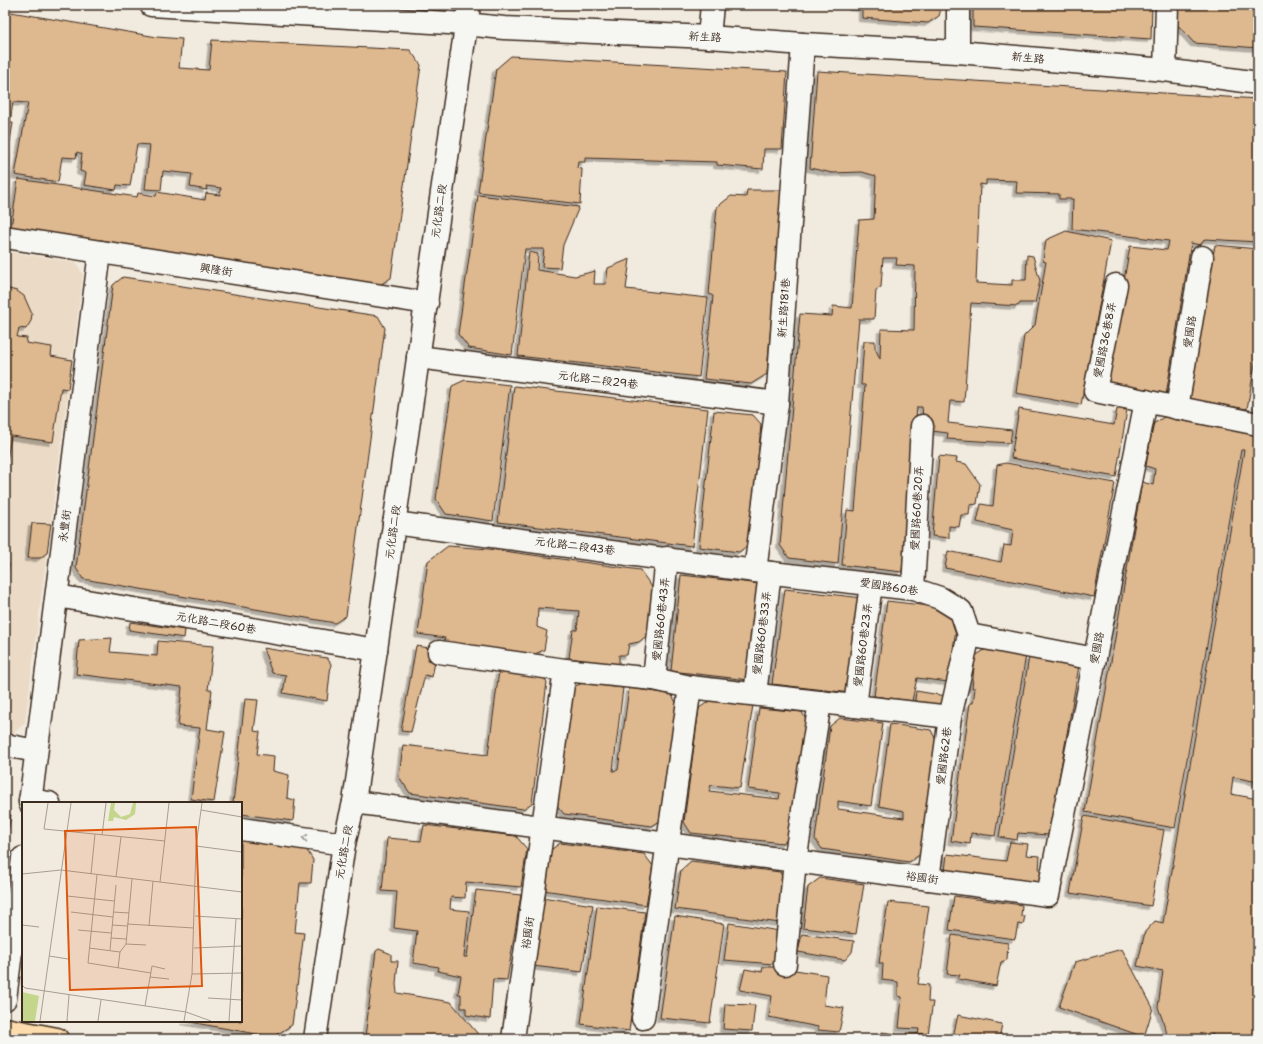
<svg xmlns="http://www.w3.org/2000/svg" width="1263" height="1044" font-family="'Shantell Sans','LXGW WenKai TC',sans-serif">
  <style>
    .built { fill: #ebdbc6 }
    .building { fill: #deb88f; stroke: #3b2a1e; filter: url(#shadow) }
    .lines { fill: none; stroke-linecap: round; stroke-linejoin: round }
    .minor-casing { stroke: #3b2a1e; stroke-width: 25 }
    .major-casing { stroke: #3b2a1e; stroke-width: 25 }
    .minor { stroke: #f6f6f2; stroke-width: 22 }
    .major { stroke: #fcdcac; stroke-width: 22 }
    .oneway { stroke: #989088 }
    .labels { text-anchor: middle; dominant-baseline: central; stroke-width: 3; stroke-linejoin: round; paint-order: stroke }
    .street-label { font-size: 11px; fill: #3b2a1e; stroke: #f6f6f2 }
    .inset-road { fill: none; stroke: #a89d91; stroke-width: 1 }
    .view { fill: #df570d; fill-opacity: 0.15; stroke: #df570d; stroke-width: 2 }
    .inset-edge { fill: none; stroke: #3b2a1e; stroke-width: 2 }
  </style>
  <defs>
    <filter id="shadow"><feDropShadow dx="-3.5" dy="3.5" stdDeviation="0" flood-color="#0004"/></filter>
  </defs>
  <rect width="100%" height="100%" fill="#f1eade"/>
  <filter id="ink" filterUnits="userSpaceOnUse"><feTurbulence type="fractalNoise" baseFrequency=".025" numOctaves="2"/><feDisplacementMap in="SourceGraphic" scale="8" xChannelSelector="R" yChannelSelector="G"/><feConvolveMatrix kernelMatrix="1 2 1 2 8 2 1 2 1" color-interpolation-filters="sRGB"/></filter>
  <g filter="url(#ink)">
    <path class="built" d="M5 251 76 262 83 275 25 723 7 739H5Z"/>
    <g class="building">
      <path d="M852 5H942L939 16 928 23 862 18V8L852 7Z"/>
      <path d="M973 5H1152L1151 39 973 27Z"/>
      <path d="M1178 5H1258V48L1194 43 1177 24Z"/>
      <path d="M5 11 157 37 182 39 179 68 209 70 212 40 410 50 421 65 391 278 378 286 11 228 18 179 137 197 138 193 156 196 157 192 205 200 206 193 220 195 221 188 206 186 207 190 190 187 192 174 163 171 161 190 145 189 150 145 137 144 130 186 117 185 116 190 84 185 86 173 80 171 82 154 77 152 76 158 62 157 58 182 15 175 28 103 13 102 10 123H13L5 172Z"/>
      <path d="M511 56 787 72 782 149H764L763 169 717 165V162L585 158V162H578L577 168 582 169 580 204 478 192 496 69Z"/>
      <path d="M817 71 1258 99V242L1205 239 1200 245 1191 243 1166 395 1106 383 1130 246 1167 250 1169 241 1072 229 1073 199H1059V194L1016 193 1017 181 986 180V185L980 184 976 283 1012 285V280H1026L1027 255 1033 256 1040 281 1035 303H1020L1018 306 971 303 964 402 950 401 948 423 1012 430 1010 443 947 439 948 433 932 431 923 417 922 407H917L902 572 842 565 847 510 855 511 865 385H861L864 341H875V348L880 359 881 329 914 330 915 266 896 265 897 258H883L881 287 876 290 874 319H859L838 564 789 558 780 545 800 314 832 316 833 306 852 308 859 220 874 219 876 176 862 172 832 173 810 168Z"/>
      <path d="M747 190H782L767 374 751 384 704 379 713 296 709 294 717 207 731 196 746 197Z"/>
      <path d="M478 195 579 207 563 245 560 268 542 267 544 249H525L512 355 469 348 458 334Z"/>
      <path d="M1066 231 1111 241 1081 405 1016 393 1024 336 1035 325 1046 262 1043 261 1046 240Z"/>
      <path d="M1215 245 1258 249V347L1247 409 1188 399Z"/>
      <path d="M529 252 538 254 537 270 575 276 595 271 594 284H606L608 268 630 259 626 289 708 298 699 377 518 356Z"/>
      <path d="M123 277 378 316 385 328 346 616 335 623 83 579 76 568 113 285Z"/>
      <path d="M5 288 17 291 24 296 32 314 31 321 26 329 19 328 17 337 27 338 26 343 52 347 51 356 72 360 68 389 61 388 53 442 11 436 5 472Z"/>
      <path d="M465 380 510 385 493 521 446 514 436 499 452 386Z"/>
      <path d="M514 386 708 409 692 546 498 522Z"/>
      <path d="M1258 391V412L1255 411Z"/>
      <path d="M1019 409 1114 425 1117 409 1127 410 1116 477 1011 458Z"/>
      <path d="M714 411 753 415 761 424 751 543 739 552 699 547Z"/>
      <path d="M1164 417 1258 435V782L1233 777 1231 794 1258 799V1025L1256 1039H1211L1213 1034 1201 1039H1169L1158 1007 1163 971 1137 966 1145 932 1155 921 1163 923 1244 450H1241L1175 828 1085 812 1142 482 1153 485 1155 469 1146 466 1153 424Z"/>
      <path d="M939 456 957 458 956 462 966 464 980 484 977 504 970 505 969 515H961L959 527 949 526V538L932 536Z"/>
      <path d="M1006 463 1115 483 1094 597 945 568 948 551 1001 562 1004 545 1011 546 1013 530 977 522 981 504 993 506 997 465Z"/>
      <path d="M32 523 51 524 47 553 40 558H28Z"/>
      <path d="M448 546 489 549 640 570 654 590 649 634 639 642 629 644 627 655H619V666L569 658 573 630H577L579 611 538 608 537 627 547 631 544 650 535 654 444 643 445 638 418 634 428 561Z"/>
      <path d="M5 564H9L5 588Z"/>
      <path d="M681 575 762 584 749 680 671 671Z"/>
      <path d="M785 589 863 598 851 693 772 684Z"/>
      <path d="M887 601 948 608 958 616 948 682 917 678 912 701 874 696Z"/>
      <path d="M130 622 185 630 184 638 129 630Z"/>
      <path d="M112 638 110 652 157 656 158 641 213 646 208 690H212L207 729 225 732 214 802 191 799 200 728 178 726 182 687 76 674 79 640Z"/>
      <path d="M416 646 430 648 428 660 435 662 432 677 425 675 411 732 401 731Z"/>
      <path d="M263 648 327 658 331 664 327 701 283 693 286 675 272 673Z"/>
      <path d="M986 649 1026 655 995 836 971 833 970 844 951 841 970 703H973L975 688H972L975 656Z"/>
      <path d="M1029 657 1079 666 1049 835 1018 833 1017 840 999 837Z"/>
      <path d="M499 671 542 676 547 682 532 803 523 809 410 793 399 777 403 745 488 755Z"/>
      <path d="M583 683 623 688 613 771 618 770 629 688 671 694 677 704 663 819 652 826 564 814 555 803 570 688Z"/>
      <path d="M916 691 946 696 943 706 914 708Z"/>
      <path d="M245 699 258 700 254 731 260 732 257 754 274 756 273 771 289 775 287 798 295 800 293 821 241 814V803H233Z"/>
      <path d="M711 700 753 705 740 788 711 785 709 791 779 799 780 793 748 789 759 708 802 712 807 722 791 837 783 843 691 833 684 822 699 708Z"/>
      <path d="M840 718 883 723 871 806 838 801V809L904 818V811L879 806 890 724 931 730 936 740 921 854 909 862 822 849 815 839 830 726Z"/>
      <path d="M5 815H11L8 831 5 830Z"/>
      <path d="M1084 816 1164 830 1151 906 1070 893Z"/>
      <path d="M424 825 516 836 527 849 521 887 466 882 465 898 451 897 450 909 469 911 464 957H467L476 890 521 895 507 980 493 979 490 1019 466 1015V1008H461V994H458L461 976 438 971 439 967 413 963 417 931 394 928 397 892 382 891 387 838 421 841Z"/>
      <path d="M241 836 303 844 313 860 311 883H300L295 932 304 933 292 1025 273 1037 184 1021H241Z"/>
      <path d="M1010 842 1028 844 1026 855 1040 856 1039 871H1043L1040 884 945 871 947 854 1006 861Z"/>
      <path d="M560 843 644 854 653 866 646 905 543 890 548 852Z"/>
      <path d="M691 861 780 872 786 885 780 923 675 909 681 870Z"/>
      <path d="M820 878 864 884 856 934 803 928 808 887Z"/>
      <path d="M954 896 1022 905 1021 916H1025L1023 925 1018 924 1015 939 949 930Z"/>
      <path d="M542 897 593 905 582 972 533 966Z"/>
      <path d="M888 902 929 906 918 984 929 985 928 1002H933L928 1034H918L919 1029 899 1028 902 997 898 996V982L882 980 883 964 879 963Z"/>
      <path d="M597 906 645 912 629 1031 581 1024Z"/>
      <path d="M675 916 724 924 710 1023 660 1018Z"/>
      <path d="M729 923 780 931 774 964 724 960Z"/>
      <path d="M802 934 854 941 852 952 845 960 798 952Z"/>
      <path d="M952 935 1008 943 1007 960 1001 962 996 986 958 979 960 975 947 974Z"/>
      <path d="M379 949 391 954V961H398L396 984 397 993 451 1002 482 1039H366L365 1037 376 951Z"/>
      <path d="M1122 949 1153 1008 1144 1037 1059 1007 1075 962Z"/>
      <path d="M763 967H776L827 975 824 1005 844 1008 839 1032 818 1030V1027L769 1017 772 996 740 990 745 969 762 972Z"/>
      <path d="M725 1004 755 1005 752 1031 723 1029Z"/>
      <path d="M958 1015 1002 1024 999 1039H965L953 1037Z"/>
      <path d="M882 1032 896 1034V1039H882Z"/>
      <path d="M906 1033 928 1034 950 1037 949 1039H906Z"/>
      <path d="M713 1035 846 1037 859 1039H713Z"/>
      <path d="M1058 1036 1070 1039H1057Z"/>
    </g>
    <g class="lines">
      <g class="minor-casing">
        <g id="minor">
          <path d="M151 5 465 24 504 28 709 37 803 44 958 52 1165 70 1258 83"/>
          <path d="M709 37 712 5"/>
          <path d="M958 52V5"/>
          <path d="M1165 70 1167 5"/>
          <path d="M5 237 427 303"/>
          <path d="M1116 285 1095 391 1258 424"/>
          <path d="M418 357 777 403"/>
          <path d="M1177 408 1202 257"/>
          <path d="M394 523 755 571 913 589 940 598 961 611 969 635 1095 659"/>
          <path d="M755 571 777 403 803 44"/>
          <path d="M913 589 922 426"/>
          <path d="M57 596 376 650"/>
          <path d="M439 652 565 670 654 679 690 687 950 717"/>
          <path d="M654 679 667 558"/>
          <path d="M755 694 770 573"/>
          <path d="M855 706 871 584"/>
          <path d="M5 745 36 751"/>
          <path d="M30 800 49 803"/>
          <path d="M354 802 1048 895 1146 401"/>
          <path d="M30 803 100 252"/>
          <path d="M241 829 344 844"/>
          <path d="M928 879 950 717 969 635"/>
          <path d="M785 964 795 861 820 702"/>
          <path d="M5 999 23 858"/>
          <path d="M643 1018 690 687"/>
          <path d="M315 1039 344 844 354 802 469 5"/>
          <path d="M513 1039 565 670"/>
        </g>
      </g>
      <g class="major-casing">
        <path id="major" d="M5 1029 57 1039"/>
      </g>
      <use href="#minor" class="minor"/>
      <use href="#major" class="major"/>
    </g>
    <defs><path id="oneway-chevron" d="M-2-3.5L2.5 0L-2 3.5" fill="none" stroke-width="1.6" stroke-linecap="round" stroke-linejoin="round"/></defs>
    <use class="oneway" href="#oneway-chevron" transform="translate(305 838) rotate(-172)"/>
  </g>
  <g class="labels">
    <g class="street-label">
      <text transform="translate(705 37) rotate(3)">新生路</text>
      <text transform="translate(1028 58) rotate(5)">新生路</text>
      <text transform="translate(439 211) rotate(-82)">元化路二段</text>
      <text transform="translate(216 270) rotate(9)">興隆街</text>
      <text transform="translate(784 308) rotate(-86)">新生路181巷</text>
      <text transform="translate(1190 332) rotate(-81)">愛國路</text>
      <text transform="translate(1105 340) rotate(-79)">愛國路36巷8弄</text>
      <text transform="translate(598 380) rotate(7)">元化路二段29巷</text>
      <text transform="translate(917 508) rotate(-87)">愛國路60巷20弄</text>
      <text transform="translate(65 526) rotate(-83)">永豐街</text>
      <text transform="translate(393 532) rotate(-82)">元化路二段</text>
      <text transform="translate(575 546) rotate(7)">元化路二段43巷</text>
      <text transform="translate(889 587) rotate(9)">愛國路60巷</text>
      <text transform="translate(661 619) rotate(-84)">愛國路60巷43弄</text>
      <text transform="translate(216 623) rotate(10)">元化路二段60巷</text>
      <text transform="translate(762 633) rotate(-83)">愛國路60巷33弄</text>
      <text transform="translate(863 645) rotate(-83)">愛國路60巷23弄</text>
      <text transform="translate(1097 648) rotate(-79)">愛國路</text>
      <text transform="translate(944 756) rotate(-83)">愛國路62巷</text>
      <text transform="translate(344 852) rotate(-80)">元化路二段</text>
      <text transform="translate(922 878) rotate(8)">裕國街</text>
      <text transform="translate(528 933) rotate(-82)">裕國街</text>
    </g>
  </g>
  <g transform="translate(22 802)">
    <rect width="220" height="220" fill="#f1eade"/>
    <path d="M89 1H93L92 8 99 15 108 12 111 1H114L113 12 104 18 92 15 91 19H86ZM0 190 17 194 13 219H0Z" fill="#c3d68b"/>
    <path class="inset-road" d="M26 1 22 27 143 39M179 8 220 15M80 33 84 1M174 44 220 50M0 72 39 68 220 90M69 72 73 32M75 73 66 161 129 171M94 75 99 35M138 80 147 1M45 94 92 99M49 110 91 115M91 110 107 111M173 114 220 117M105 122 172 126M0 123 17 125M90 123 105 124M127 124 131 79M56 128 89 131M89 136 104 137M104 142 124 143M67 146 98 150M172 146 220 144M88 148 94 83M27 154 46 157M96 166 98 150 104 142 110 77M170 172 220 171M128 175 147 177M0 183 3 186 164 210 189 219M186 196 220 198M123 204 130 164 143 167M18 219 49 1M45 219 47 193M76 219 79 198M162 219 170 172 174 44 180 1M207 219 214 117"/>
    <path class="view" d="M174 25 180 184 48 188 43 29Z"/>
    <rect width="220" height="220" class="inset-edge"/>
  </g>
  <rect width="1263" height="1044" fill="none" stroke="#f6f6f2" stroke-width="20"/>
  <rect x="10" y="10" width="1243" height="1024" fill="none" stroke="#3b2a1e" stroke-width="1.5" filter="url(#ink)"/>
</svg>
